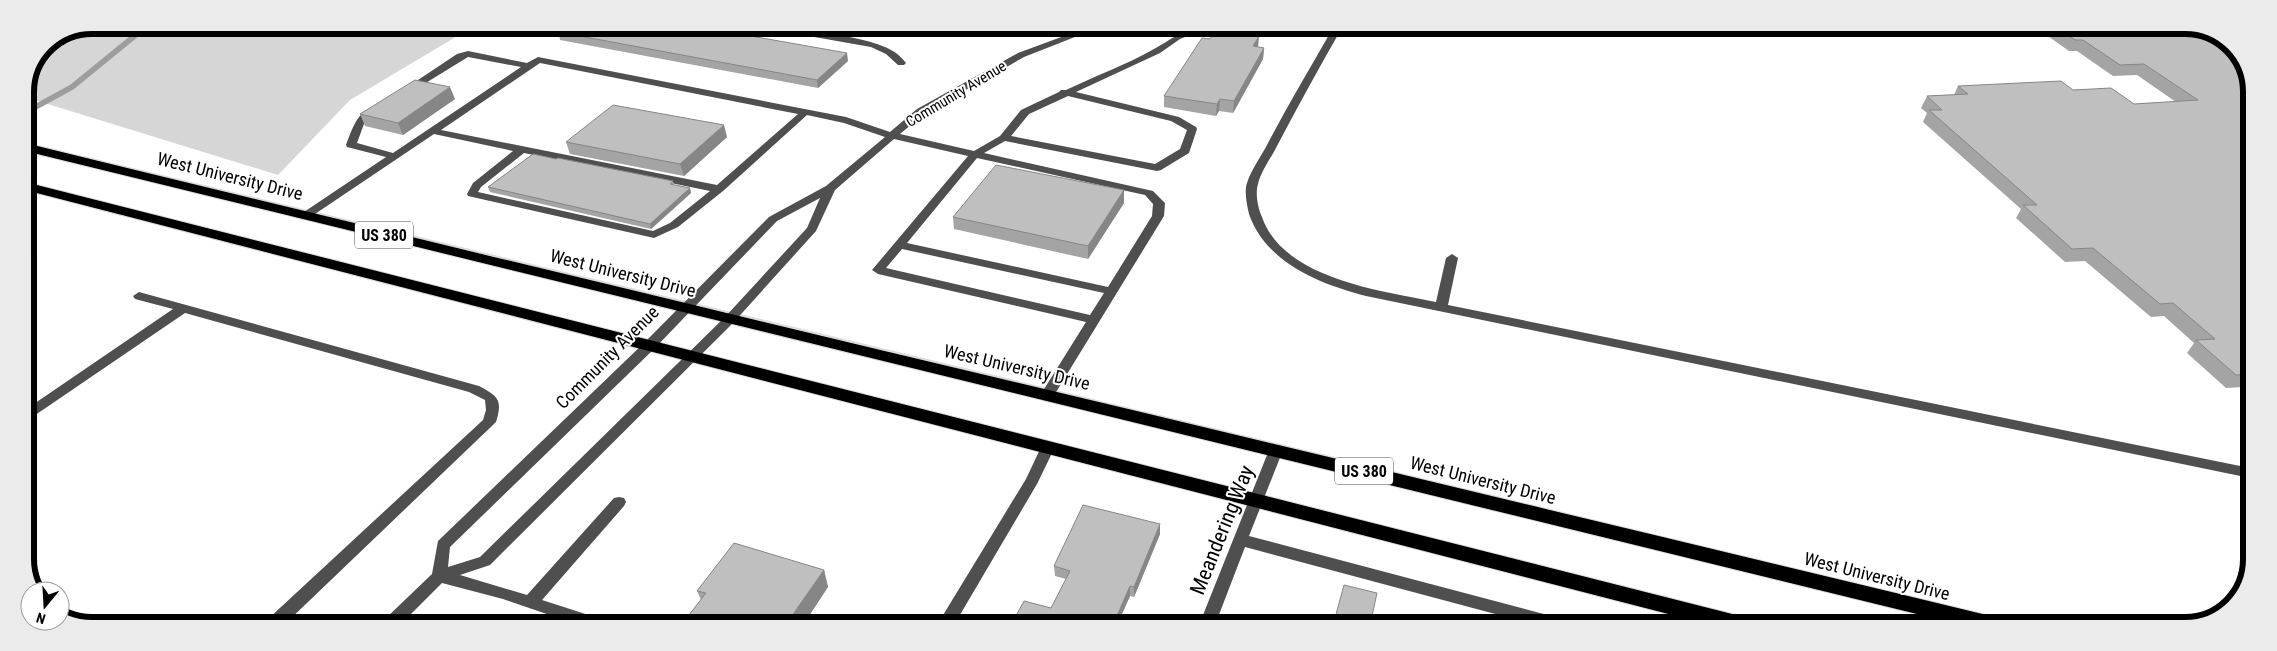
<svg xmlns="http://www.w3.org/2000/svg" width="2277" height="651" font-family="'Roboto Condensed',sans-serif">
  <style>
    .green { fill: #d6d6d6 }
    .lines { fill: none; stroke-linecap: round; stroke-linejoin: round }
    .stream { stroke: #9d9d9d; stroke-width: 5.5 }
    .highway-casing { stroke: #dbdbdb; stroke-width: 2 }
    .minor { fill: #4f4f4f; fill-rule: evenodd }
    .highway { fill: #000; fill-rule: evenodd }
    .wall { fill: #a4a4a4 }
    .shaded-wall { fill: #868686 }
    .building { fill: #bfbfbf; stroke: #868686 }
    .labels { text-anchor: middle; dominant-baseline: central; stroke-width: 4; stroke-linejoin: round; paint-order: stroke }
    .far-street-label { font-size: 15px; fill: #000; stroke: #fff }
    .shield { fill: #fff; stroke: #4c4c4c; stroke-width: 1 }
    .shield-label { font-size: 16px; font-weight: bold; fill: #000 }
    .street-label { font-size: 18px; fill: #000; stroke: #fff }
    .near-street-label { font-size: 21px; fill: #000; stroke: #fff }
    .rim { fill: none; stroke: #000; stroke-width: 6 }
  </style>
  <rect width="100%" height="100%" fill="#fff"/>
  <path class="green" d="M92 25H407L459 35 350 100 278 175 25 97V92L45 44Z"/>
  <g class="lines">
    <path class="stream" d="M30 110 72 87 148 25"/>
    <g class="highway-casing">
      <g id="highway">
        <path d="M25 143C682 304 1341 459 1999 618L2006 620 2009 626H1966L25 151Z"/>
        <path d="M25 182 1748 618 1755 620 1757 626H1715L25 190Z"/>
      </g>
    </g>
    <g class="minor">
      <path d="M765 26C791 26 870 37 891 50 897 53 902 58 906 63L904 65H898L886 54 871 47 769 29Z"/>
      <path d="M1091 26H1103L1024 57 925 113 900 134 974 151 1000 136 1021 110 1059 92 1061 90H1066C1095 76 1126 65 1154 49 1176 37 1186 26 1213 26L1180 39 1160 53 1076 92 1179 117 1196 127 1197 129 1189 153 1161 170 1157 171 1005 141 984 153 1153 191 1165 203 1164 216 1053 397H1043L1041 394 1086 322 878 274 872 270 968 156 894 139 835 190 816 231 733 323 490 565 460 575 527 595 614 498 619 497 624 498 626 502 624 506 542 600 601 619 603 624H576L503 599 442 583 401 624H383L385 619 432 574 438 541 645 342 769 217 826 186 885 137 844 123 807 115 723 191 678 227 654 238 468 196 467 194 473 183 513 151 434 134 309 218H301L299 216 301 214 386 157 347 147 346 145C352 130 359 104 380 108V112L365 121 357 143 393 153 521 67 468 57 411 92H405L403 90 457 54 468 51 527 63 538 57 846 117 890 132 917 109 1018 53ZM540 63 798 114 717 185 441 130ZM1068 96 1171 121 1187 130 1180 149 1155 164 1011 136 1029 114ZM524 153 710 191 670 223 653 231 478 192 481 187ZM977 158 1145 195 1153 204 1152 216 1108 287 907 243ZM820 198 807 228 725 317 480 557 448 567 450 547 655 348 777 221ZM902 249 1104 293 1090 315 886 268Z"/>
      <path d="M1334 26H1343C1320 66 1298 106 1277 146 1271 158 1261 171 1258 184 1255 194 1258 208 1262 217 1283 279 1382 291 1436 302L1446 258 1452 254 1458 258 1448 305 2250 468V478L1366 296C1320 284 1266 263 1249 214 1247 205 1244 192 1247 183 1251 170 1262 155 1268 143 1289 103 1312 65 1334 26Z"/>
      <path d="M139 292 479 386C498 396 503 400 496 422L285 624H266L268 619 483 420 486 410 485 400 469 392 185 313 25 422V410L173 309 135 299 133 296Z"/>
      <path d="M1048 442 1053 443 1055 447 1037 484 954 625H937L1026 479 1043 443Z"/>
      <path d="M1276 445 1281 446 1283 450 1249 536 1559 618 1565 620 1567 625H1536L1245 547 1215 625H1199L1269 450 1271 446Z"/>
    </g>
    <use href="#highway" class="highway"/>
  </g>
  <g class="wall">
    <path d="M503 25 694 26 848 61 818 88 560 40 559 35Z"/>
    <path d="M925 26H955L951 30Z"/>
    <path d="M2035 27H2202L2252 87 2251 394 2242 387 2226 388 2187 353 2194 343 2164 316 2151 317 2085 261 2065 262 2016 218 2021 209 1923 122 1927 113 1921 108 1927 96 1954 95 1958 86 2073 90 2134 104 2176 102 2137 75 2113 76 2077 51H2069Z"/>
    <path d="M1258 47 1264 48 1263 59 1233 113 1219 111 1216 116 1164 107V96Z"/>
    <path d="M455 99 403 135 365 126 360 114Z"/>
    <path d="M727 137 684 176 570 154 566 142Z"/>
    <path d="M556 159 673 181 674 185 690 188 691 193 651 229 490 192 488 187Z"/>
    <path d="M1124 190V203L1088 259 954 229 953 217Z"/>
    <path d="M1160 534 1134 597 1130 596 1117 625H1011L1051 608 1066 579 1055 576 1054 566Z"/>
    <path d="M824 570 828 587 803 625 682 624 701 600 697 591Z"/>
    <path d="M1335 618 1370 625H1334Z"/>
  </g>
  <g class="shaded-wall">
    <path d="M951 26H955L951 30Z"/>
    <path d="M1259 36 1258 48 1253 46Z"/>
    <path d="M1264 48 1263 59 1233 113 1234 101Z"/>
    <path d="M847 53 848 61 818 88 817 80Z"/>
    <path d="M450 87 455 99 403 135 398 123Z"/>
    <path d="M1220 99 1219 111 1216 116 1217 104Z"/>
    <path d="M724 125 727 137 684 176 680 164Z"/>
    <path d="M690 188 691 193 651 229 650 224Z"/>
    <path d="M1124 190V203L1088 259V246Z"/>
    <path d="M1160 524V534L1134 597V587Z"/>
    <path d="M824 570 828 587 803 625H791L789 620Z"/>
    <path d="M1130 586V596L1117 625H1113Z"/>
    <path d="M782 618 784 625H778Z"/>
  </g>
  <g class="building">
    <path d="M544 25 694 26 847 53 817 80 558 32 562 29Z"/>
    <path d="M2057 27H2202L2236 48 2252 87 2251 374 2236 375 2196 340 2215 339 2173 303 2160 304 2093 248 2072 249 2023 205H2037L1929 110H1942L1927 96 1968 94 1958 86 2061 81 2073 90 2111 88 2134 104 2198 100 2144 64 2120 65 2083 40H2075Z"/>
    <path d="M1216 30 1259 36 1253 46 1264 48 1234 101 1220 99 1217 104 1164 96 1202 38 1210 39Z"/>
    <path d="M415 80 450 87 398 123 360 114Z"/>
    <path d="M613 105 724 125 680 164 566 142Z"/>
    <path d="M533 154 556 159 558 158 673 181 670 184 690 188 650 224 488 187Z"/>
    <path d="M996 165 1124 190 1088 246 953 217Z"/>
    <path d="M1083 505 1160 524 1134 587 1130 586 1113 625H1011L1024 601 1051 608 1070 571 1054 566Z"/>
    <path d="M734 543 824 570 789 620 782 618 778 625 682 624 706 593 697 591Z"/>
    <path d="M1344 585 1377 593 1370 625H1364L1335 618Z"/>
    <path d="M1284 618 1310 625H1282Z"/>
  </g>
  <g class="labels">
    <g class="far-street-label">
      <text transform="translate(956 94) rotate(-31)">Community Avenue</text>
    </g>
    <g class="shield">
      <rect x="355" y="221.5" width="58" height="27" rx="4"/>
      <rect x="1335" y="457.5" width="58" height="27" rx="4"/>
    </g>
    <g class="shield-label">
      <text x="384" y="235">US 380</text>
      <text x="1364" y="471">US 380</text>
    </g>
    <g class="street-label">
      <text transform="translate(230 176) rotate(14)">West University Drive</text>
      <text transform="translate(623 273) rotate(14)">West University Drive</text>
      <text transform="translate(607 357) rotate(-45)">Community Avenue</text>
      <text transform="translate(1017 367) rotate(13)">West University Drive</text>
      <text transform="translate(1483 480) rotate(14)">West University Drive</text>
      <text transform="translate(1877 576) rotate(14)">West University Drive</text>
    </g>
    <g class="near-street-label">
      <text transform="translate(1222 530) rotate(-68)">Meandering Way</text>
    </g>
  </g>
  <path d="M0 0H2277V651H0ZM92 34H2185A58 58 0 0 1 2243 92V559A58 58 0 0 1 2185 617H92A58 58 0 0 1 34 559V92A58 58 0 0 1 92 34Z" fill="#ebebeb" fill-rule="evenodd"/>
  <path class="rim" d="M92 34H2185A58 58 0 0 1 2243 92V559A58 58 0 0 1 2185 617H92A58 58 0 0 1 34 559V92A58 58 0 0 1 92 34Z"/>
  <g transform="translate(45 606) rotate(198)"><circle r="24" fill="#ffffff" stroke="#999999"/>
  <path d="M0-4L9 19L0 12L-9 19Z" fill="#000000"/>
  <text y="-8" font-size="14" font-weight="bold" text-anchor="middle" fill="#000000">N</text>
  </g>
</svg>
